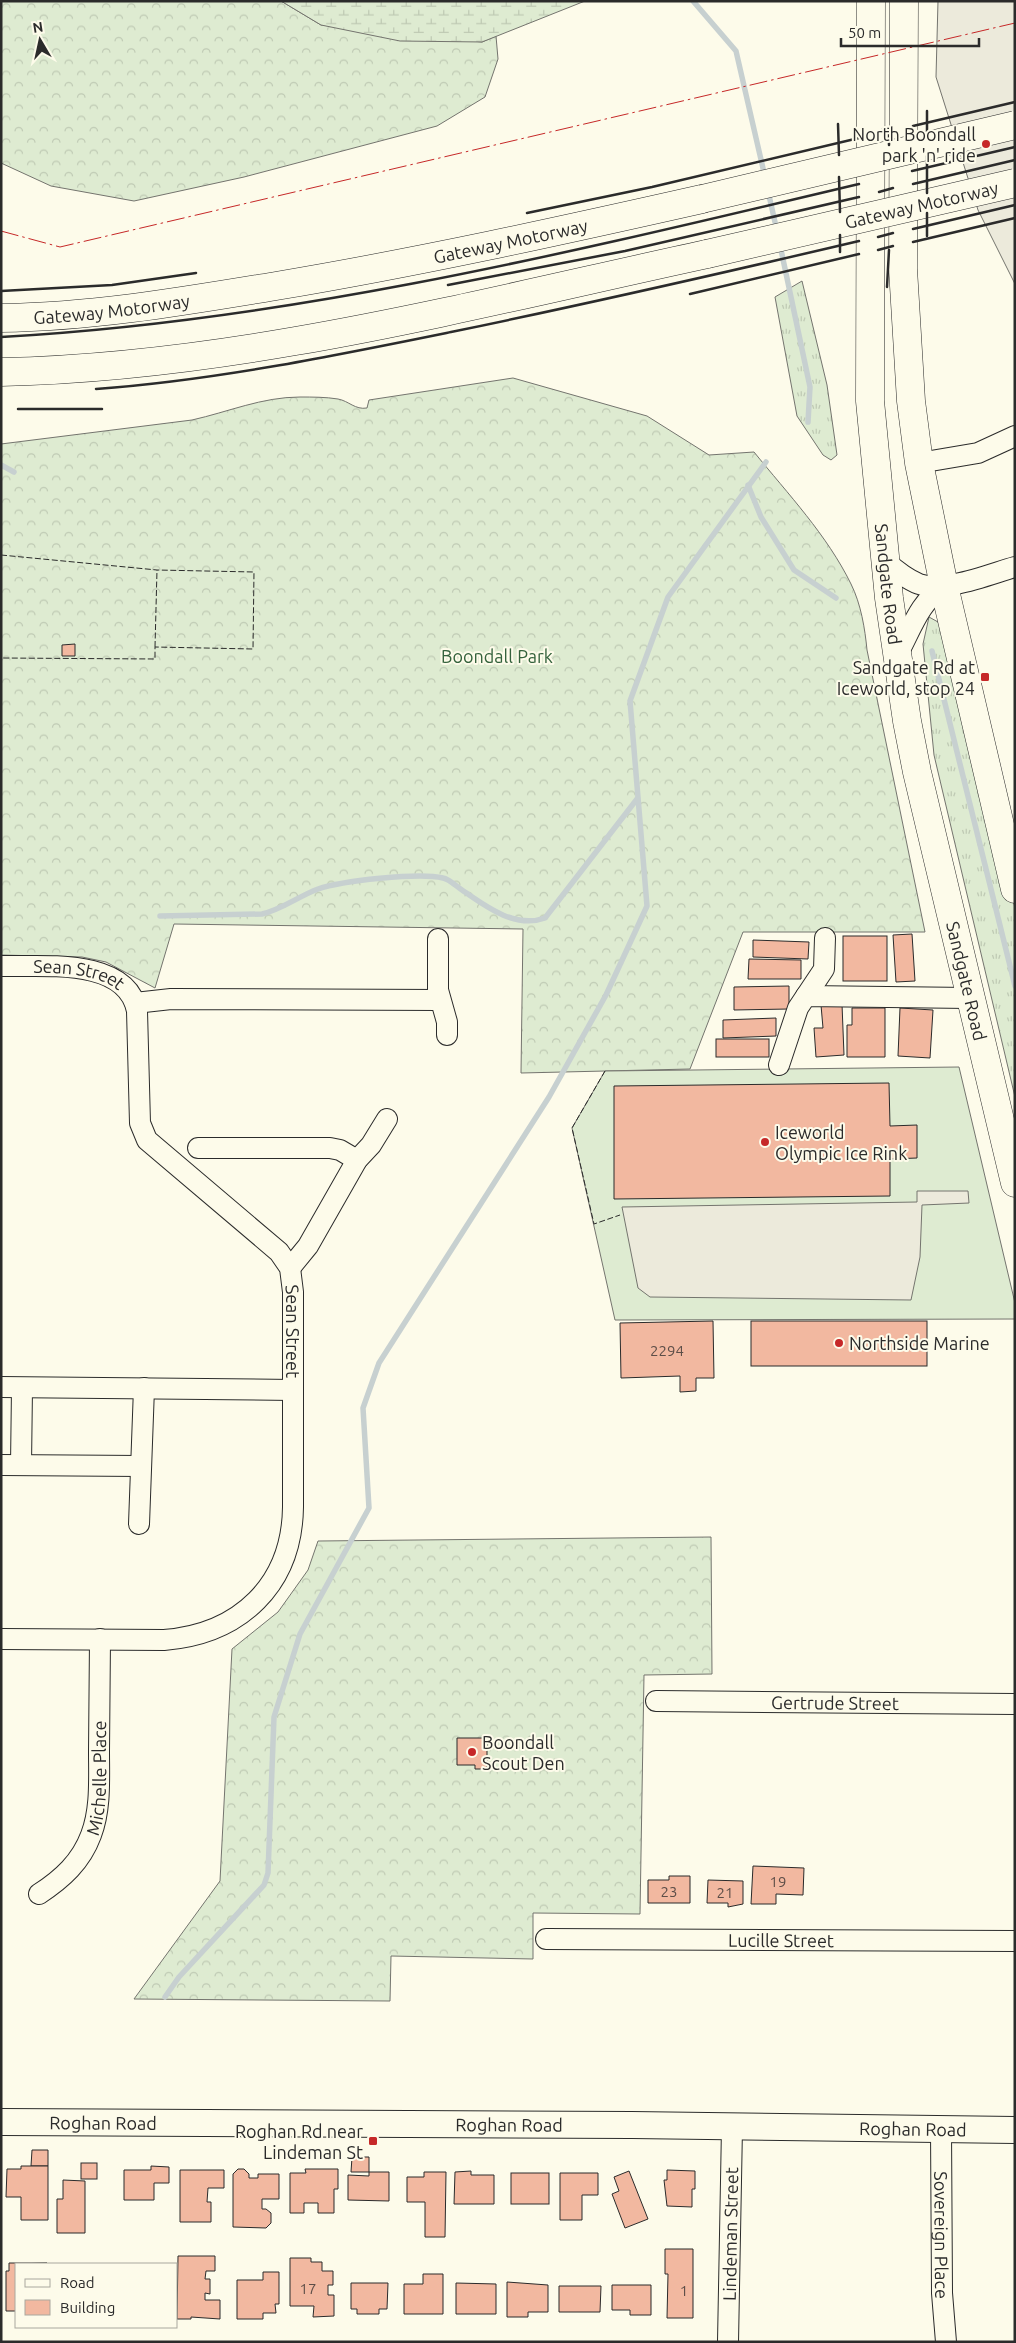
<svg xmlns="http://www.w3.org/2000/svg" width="1016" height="2343" font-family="Ubuntu,sans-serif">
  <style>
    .grass { fill: url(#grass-tufts); stroke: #74746e }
    .forest { fill: url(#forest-crowns); stroke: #74746e }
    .wetland { fill: url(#wetland-marsh); stroke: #74746e }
    .pitch { fill: #deebd1; stroke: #74746e }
    .parking { fill: #eceadb; stroke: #74746e }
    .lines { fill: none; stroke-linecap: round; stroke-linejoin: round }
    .stream { stroke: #c7d0d0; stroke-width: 5.5 }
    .building { fill: #f2b8a0; stroke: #2b2b2b }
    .minor-casing { stroke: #2b2b2b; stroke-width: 22 }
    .major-casing { stroke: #2b2b2b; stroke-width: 28 }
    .highway-casing { stroke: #2b2b2b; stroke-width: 29 }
    .minor { stroke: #fdfbea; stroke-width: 20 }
    .major { stroke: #fdfbea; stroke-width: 26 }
    .highway { stroke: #fdfbea; stroke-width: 28 }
    .highway-bridge-casing { stroke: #2b2b2b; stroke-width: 29; stroke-linecap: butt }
    .highway-bridge { stroke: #fdfbea; stroke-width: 28 }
    .fence { stroke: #2b2b2b; stroke-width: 1; stroke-dasharray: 6 2.5; stroke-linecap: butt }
    .wall { stroke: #2b2b2b; stroke-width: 2.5 }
    .power { stroke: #c62828; stroke-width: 1; stroke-dasharray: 18 4 2.5 4; stroke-linecap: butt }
    .poi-dot { fill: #c62828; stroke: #fdfbea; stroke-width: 2 }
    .labels { text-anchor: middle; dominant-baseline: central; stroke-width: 4; stroke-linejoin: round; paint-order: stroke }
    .number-label { font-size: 15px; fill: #5d4e48 }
    .poi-label { font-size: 18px; fill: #2b2b2b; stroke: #fdfbea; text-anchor: end }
    .street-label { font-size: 18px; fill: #2b2b2b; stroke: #fdfbea }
    .park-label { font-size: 18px; fill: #34623c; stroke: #fdfbea }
  </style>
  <defs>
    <pattern id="grass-tufts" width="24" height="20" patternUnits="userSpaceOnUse" patternTransform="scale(1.25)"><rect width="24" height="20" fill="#deebd1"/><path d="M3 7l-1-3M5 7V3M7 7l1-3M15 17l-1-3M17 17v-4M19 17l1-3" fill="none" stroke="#bfcab4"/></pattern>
    <pattern id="forest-crowns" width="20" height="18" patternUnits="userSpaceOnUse" patternTransform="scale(1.25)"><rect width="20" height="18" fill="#deebd1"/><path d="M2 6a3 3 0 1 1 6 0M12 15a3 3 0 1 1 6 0" fill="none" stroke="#bfcab4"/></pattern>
    <pattern id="wetland-marsh" width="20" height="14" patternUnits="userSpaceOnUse" patternTransform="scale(1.25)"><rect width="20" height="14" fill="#deebd1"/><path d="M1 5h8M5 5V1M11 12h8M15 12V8" fill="none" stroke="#bfcab4"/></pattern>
  </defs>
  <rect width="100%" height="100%" fill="#fdfbea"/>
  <g class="grass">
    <path d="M802 281 827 385 837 455 831 460 823 455 797 416 775 297Z"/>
    <path d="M929 617 938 622 949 640 1015 908V1097L934 755 923 644Z"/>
  </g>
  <g class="forest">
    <path d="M1 1H281L321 25 482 42 496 36 498 59 485 97 437 126 244 177 134 201 51 186 1 163Z"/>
    <path d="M513 378 647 416 709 455 754 452C788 494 827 535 851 584 861 604 865 629 867 650L925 932H743L690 1069 521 1073 523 929 174 924 155 988 106 962 82 957 1 955V444L192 420C228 412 262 397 300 397 312 397 326 397 338 399 349 401 355 410 367 408L369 400Z"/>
    <path d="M711 1537 712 1674 644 1675 640 1914 533 1913V1959L391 1956 390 2001 134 1999 220 1881 232 1649 278 1612 308 1570 318 1541Z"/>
  </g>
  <path class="wetland" d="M281 1H585L482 42 400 41 321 25Z"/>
  <path class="pitch" d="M959 1067 1015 1303V1319L615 1320 572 1128 605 1071Z"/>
  <g class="parking">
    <path d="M938 1H1015V284L978 210 936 77Z"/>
    <path d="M917 1191H968L969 1203 922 1205 920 1257 911 1300 650 1297 638 1288 622 1207 917 1202Z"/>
  </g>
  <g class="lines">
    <g class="stream">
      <path d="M693 1 736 51 765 177"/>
      <path d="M768 191 777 231"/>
      <path d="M780 245 810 387 808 422"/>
      <path d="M1 465 14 472"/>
      <path d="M748 485 761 517 794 570 836 598"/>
      <path d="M932 651 1015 986"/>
      <path d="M160 916 262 914C281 910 299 896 318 889 341 881 419 872 443 878 449 879 456 886 462 890 485 906 515 929 545 918L637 799"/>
      <path d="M165 1997 179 1977 264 1885 268 1873 274 1717 300 1634 369 1508 363 1408 379 1363 549 1097 606 995 647 906 630 701 668 597 766 462"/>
    </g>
  </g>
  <g class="building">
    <path d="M75 644V656H62V645Z"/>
    <path d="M912 934 915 981 896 982 893 935Z"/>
    <rect x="843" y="936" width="44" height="45"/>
    <path d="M753 940 809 942 808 959 753 957Z"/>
    <path d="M749 959 801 960V979H748Z"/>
    <path d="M789 986V1009L734 1010V987Z"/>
    <path d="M842 1004 844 1055 816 1057 814 1028H823L821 1005Z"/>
    <path d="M852 1008H885V1057H847V1025H852Z"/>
    <path d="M900 1008 933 1010 930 1058 898 1056Z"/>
    <path d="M776 1018V1036L723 1038V1020Z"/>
    <rect x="716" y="1039" width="53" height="18"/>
    <path d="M889 1083 890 1126 917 1125V1158L890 1159V1196L614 1199V1086Z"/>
    <path d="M713 1321 714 1378H696V1391L680 1392V1376L621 1378 620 1323Z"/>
    <rect x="751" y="1321" width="176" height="45"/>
    <path d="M457 1738H487V1769H475V1765H457Z"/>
    <path d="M753 1866 804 1868 803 1895 776 1894V1904H751Z"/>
    <path d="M669 1876H690V1903H648V1880H669Z"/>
    <path d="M708 1880 743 1881V1904L728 1907V1903H707Z"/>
    <path d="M32 2150H48V2166H31Z"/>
    <path d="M352 2157H369V2172H351Z"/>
    <rect x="81" y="2163" width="16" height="16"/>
    <path d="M21 2166H48V2220H21V2197H6L7 2169H21Z"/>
    <path d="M151 2166 169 2167V2183H154V2200H124V2170H151Z"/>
    <path d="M238 2169H244L249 2174V2178H258V2174H279V2199H262V2209H266L271 2213V2223L266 2228 233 2227V2174Z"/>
    <path d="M305 2169H338V2189H334V2213H318V2203H304V2213H290V2173H306Z"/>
    <path d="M180 2170H224V2188H208L207 2202H211V2222H180Z"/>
    <path d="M667 2170 695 2171V2189H692V2207L667 2206 664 2180H667Z"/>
    <path d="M471 2171V2175H494V2204H454L455 2172Z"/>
    <path d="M629 2171 648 2219 625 2228 612 2194 619 2191 614 2177Z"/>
    <path d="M369 2172H389V2201L348 2200V2175L369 2176Z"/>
    <path d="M424 2172H446L445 2237H425V2202H407V2177H424Z"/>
    <rect x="511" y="2173" width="38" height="31"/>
    <path d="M560 2173H598V2195H582V2220H560Z"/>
    <path d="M63 2180 85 2181V2233H57V2199H63Z"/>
    <path d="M665 2249H693V2318H667L668 2274H665Z"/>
    <path d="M178 2256H215V2271H206L205 2279H210V2294L205 2293V2300H220V2319L191 2317V2319H177Z"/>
    <path d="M290 2258H311V2262H322V2271H333V2285H328V2295H334V2316L313 2317 314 2306H290Z"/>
    <path d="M9 2263H47L16 2264V2311H6V2271H9Z"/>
    <path d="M263 2272H279V2304H275L276 2313H263V2319H237V2280H263Z"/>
    <path d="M423 2274H443V2314H404V2284H423Z"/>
    <path d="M507 2282 548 2285V2312H528V2317H507Z"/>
    <path d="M351 2283H388L387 2309H379V2314H357V2309H351Z"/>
    <path d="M456 2283 496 2284V2314H456Z"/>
    <path d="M612 2285H651V2315H630V2310H612Z"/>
    <path d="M559 2286H601L600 2312H559Z"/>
  </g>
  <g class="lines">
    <g class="minor-casing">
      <g id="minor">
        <path d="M919 463 978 453 1015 436"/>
        <path d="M884 560C894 569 906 579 919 584 944 593 990 574 1015 567"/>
        <path d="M896 657C911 631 918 603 944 586"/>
        <path d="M438 939V990L447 1022V1035"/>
        <path id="s1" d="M1 966C43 967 127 957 137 1011L140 1123 147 1140 279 1252 290 1268 293 1292V1507C292 1585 240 1634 164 1640L1 1639"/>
        <path d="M806 996 824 969 825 938"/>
        <path d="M135 1003 171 999 440 1000"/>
        <path d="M779 1065 798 1008 806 996 969 998"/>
        <path d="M198 1148H330L340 1150 357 1160"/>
        <path d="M290 1268 308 1246 357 1160 371 1145 387 1119"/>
        <path d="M1 1387 293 1390"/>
        <path d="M1 1465 141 1466"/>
        <path d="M21 1465 22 1388"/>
        <path d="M139 1524 144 1388"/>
        <path id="s2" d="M656 1701 1015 1704"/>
        <path id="s3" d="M39 1894C62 1879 81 1862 91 1835 101 1809 99 1779 99 1751 99 1714 100 1677 100 1639"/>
        <path id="s4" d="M546 1939 1015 1941"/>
        <path id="s5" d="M941 2129 942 2293 946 2342"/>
        <path id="s6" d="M728 2342 732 2127"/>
      </g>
    </g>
    <g class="major-casing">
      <g id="major">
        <path id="s7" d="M1 2122 632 2125 1015 2130"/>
      </g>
    </g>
    <g class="highway-casing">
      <g id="highway">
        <path id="s8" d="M871 1 870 401 889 598 907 721 917 772 1015 1183"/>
        <path d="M904 1 903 269 911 401 919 463 944 586 1015 889"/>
        <path id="s9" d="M1 318C93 317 185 301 276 286 419 262 560 231 702 199"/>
        <path d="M1 372C240 367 475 304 707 254"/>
      </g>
    </g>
    <use href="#minor" class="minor"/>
    <use href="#major" class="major"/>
    <use href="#highway" class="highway"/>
    <g class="highway-bridge-casing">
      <g id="highway-bridge">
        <path d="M702 199 1015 125"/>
        <path id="s10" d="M707 254 1015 183"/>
      </g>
    </g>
    <use href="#highway-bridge" class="highway-bridge"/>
    <g class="fence">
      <path d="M1 555 157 570 254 572 253 649 155 647V659L1 658"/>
      <path d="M155 647 157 570"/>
      <path d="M605 1071 572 1128 594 1224 620 1215"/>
    </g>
    <g class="wall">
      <path d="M838 124 839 155"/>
      <path d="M913 126 1015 102"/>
      <path d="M883 132V129H889V145"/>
      <path d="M927 136V111"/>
      <path d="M912 171 1015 147"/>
      <path d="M839 177 840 212"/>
      <path d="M913 184 1015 160"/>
      <path d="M879 192 893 188"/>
      <path d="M927 193V156"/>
      <path d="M527 213 652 187 859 138"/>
      <path d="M913 229 1015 205"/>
      <path d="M840 235V252"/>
      <path d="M927 236V213"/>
      <path d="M878 237 893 233"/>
      <path d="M913 242 1015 218"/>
      <path d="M878 250 893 246"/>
      <path d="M448 285 625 251 859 197"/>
      <path d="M887 287 889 250"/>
      <path d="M1 291 112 285 196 273"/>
      <path d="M690 294 859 254"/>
      <path d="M1 337C292 321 576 251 859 184"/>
      <path d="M96 389C216 380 333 356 451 332 587 304 723 273 859 241"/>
      <path d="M18 409H102"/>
    </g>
    <path class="power" d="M1 231 60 247 1015 23"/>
  </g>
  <g class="poi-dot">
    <circle cx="986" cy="144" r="5"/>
    <rect x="980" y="672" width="10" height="10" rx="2.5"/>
    <circle cx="765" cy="1142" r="5"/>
    <circle cx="839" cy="1343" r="5"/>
    <circle cx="472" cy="1752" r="5"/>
    <rect x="368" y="2136" width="10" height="10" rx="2.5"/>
  </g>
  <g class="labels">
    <g class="number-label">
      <text x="667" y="1350">2294</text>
      <text x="778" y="1881">19</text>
      <text x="669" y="1891">23</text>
      <text x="725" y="1892">21</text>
      <text x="308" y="2288">17</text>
      <text x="684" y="2290">1</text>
    </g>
    <g class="poi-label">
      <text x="976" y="134">North Boondall<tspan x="976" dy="21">park 'n' ride</tspan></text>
      <text x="975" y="667">Sandgate Rd at<tspan x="975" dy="21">Iceworld, stop 24</tspan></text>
      <text x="775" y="1132" text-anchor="start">Iceworld<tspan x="775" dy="21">Olympic Ice Rink</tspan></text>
      <text x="849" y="1343" text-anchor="start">Northside Marine</text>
      <text x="482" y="1742" text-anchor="start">Boondall<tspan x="482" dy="21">Scout Den</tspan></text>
      <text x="363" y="2131">Roghan Rd near<tspan x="363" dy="21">Lindeman St</tspan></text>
    </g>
    <g class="street-label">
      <text stroke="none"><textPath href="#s10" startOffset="220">Gateway Motorway</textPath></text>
      <text stroke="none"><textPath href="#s9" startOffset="516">Gateway Motorway</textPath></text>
      <text stroke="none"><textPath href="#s9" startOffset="111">Gateway Motorway</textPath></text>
      <text stroke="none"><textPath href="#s8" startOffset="584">Sandgate Road</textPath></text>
      <text stroke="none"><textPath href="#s1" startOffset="79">Sean Street</textPath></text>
      <text stroke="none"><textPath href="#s8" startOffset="989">Sandgate Road</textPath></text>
      <text stroke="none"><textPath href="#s1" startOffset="542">Sean Street</textPath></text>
      <text stroke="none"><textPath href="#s2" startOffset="179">Gertrude Street</textPath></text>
      <text stroke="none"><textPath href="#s3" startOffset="138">Michelle Place</textPath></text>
      <text stroke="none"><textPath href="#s4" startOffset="235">Lucille Street</textPath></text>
      <text stroke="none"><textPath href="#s7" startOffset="102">Roghan Road</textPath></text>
      <text stroke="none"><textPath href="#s7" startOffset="508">Roghan Road</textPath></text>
      <text stroke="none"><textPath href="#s7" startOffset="912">Roghan Road</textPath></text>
      <text stroke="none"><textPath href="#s6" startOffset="108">Lindeman Street</textPath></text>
      <text stroke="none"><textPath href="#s5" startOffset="106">Sovereign Place</textPath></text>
    </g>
    <g class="park-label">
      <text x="497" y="656">Boondall Park</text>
    </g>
  </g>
  <rect width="1016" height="2343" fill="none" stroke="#2b2b2b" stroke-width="5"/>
  <rect x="15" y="2263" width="162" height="65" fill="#fdfbea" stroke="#a9a89e"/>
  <rect x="25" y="2279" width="25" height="8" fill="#fdfbea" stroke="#a9a89e"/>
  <text x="60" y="2288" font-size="15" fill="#2b2b2b">Road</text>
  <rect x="25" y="2300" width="25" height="15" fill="#f2b8a0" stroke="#a9a89e"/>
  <text x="60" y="2313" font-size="15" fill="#2b2b2b">Building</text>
  <g transform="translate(40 40) rotate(351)" stroke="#fdfbea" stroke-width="4" paint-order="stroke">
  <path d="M0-4L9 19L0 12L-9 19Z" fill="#2b2b2b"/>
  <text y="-8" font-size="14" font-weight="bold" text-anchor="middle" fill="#2b2b2b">N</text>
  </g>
  <path d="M841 38v8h138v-8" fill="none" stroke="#2b2b2b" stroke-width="2.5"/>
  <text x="848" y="38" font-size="15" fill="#2b2b2b" stroke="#fdfbea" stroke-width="4" paint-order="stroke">50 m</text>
</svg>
